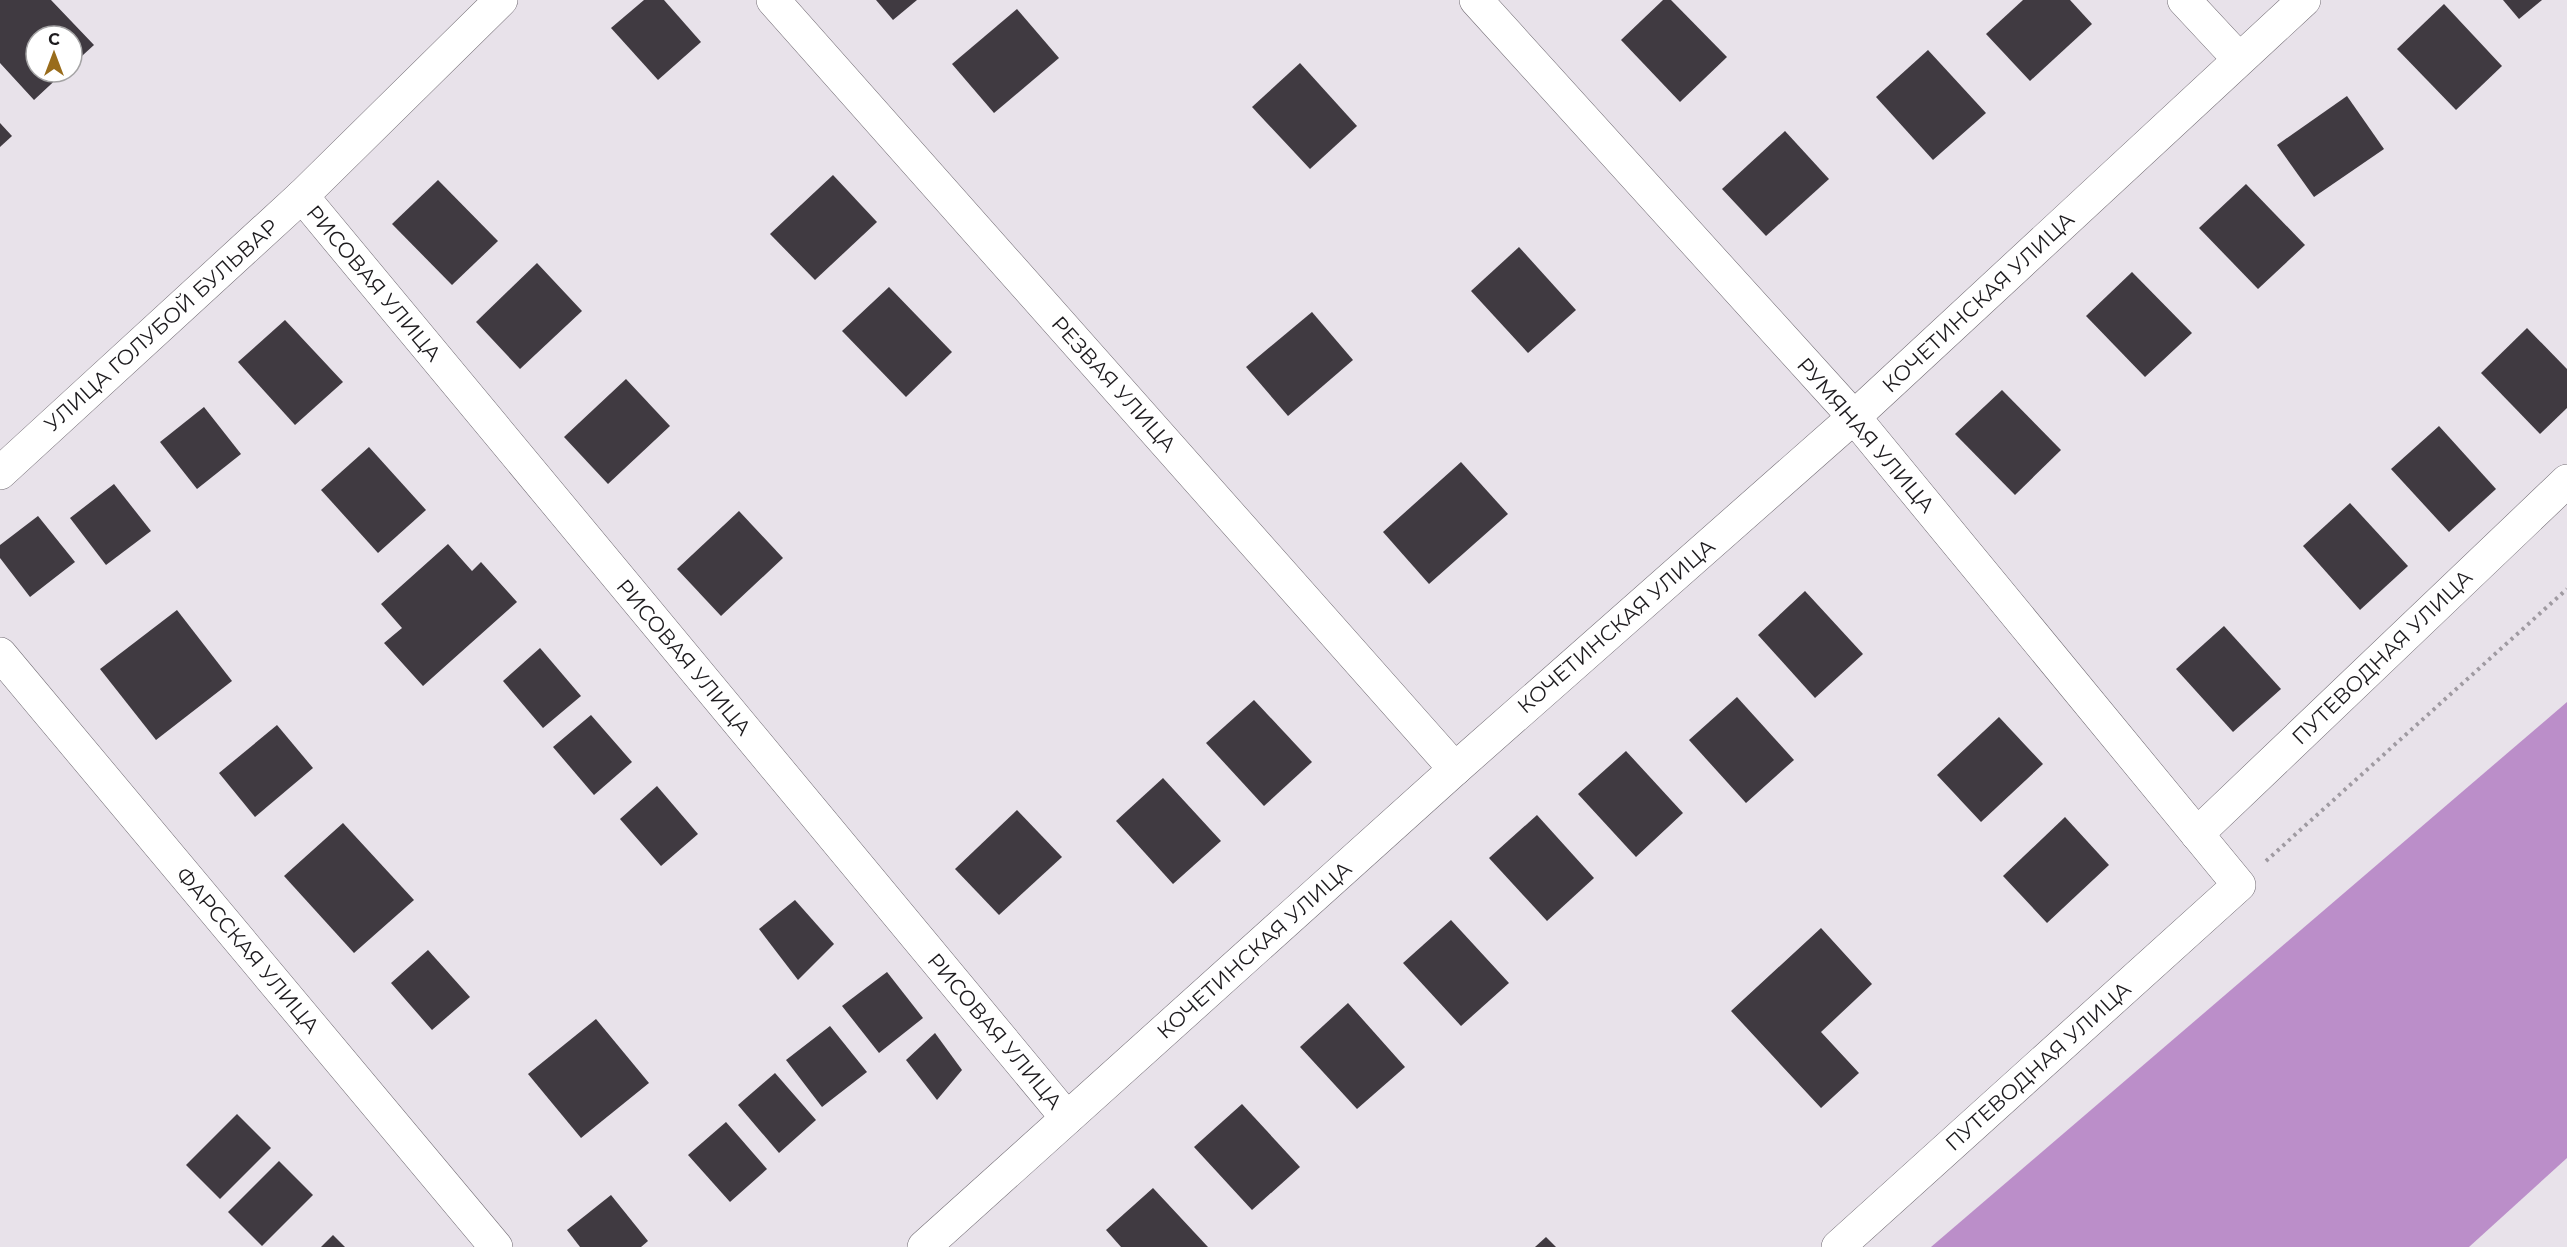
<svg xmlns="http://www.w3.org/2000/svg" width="2567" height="1247" font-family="Montserrat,sans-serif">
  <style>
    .forest { fill: #bb8ec9 }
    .building { fill: #403a41 }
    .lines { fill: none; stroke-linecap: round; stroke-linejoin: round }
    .minor-casing { stroke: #716b73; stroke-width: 34 }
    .path { stroke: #9f9aa1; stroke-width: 4; stroke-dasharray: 3 4.5; stroke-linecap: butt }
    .minor { stroke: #fff; stroke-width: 33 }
    .labels { text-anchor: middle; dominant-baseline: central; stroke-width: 6; stroke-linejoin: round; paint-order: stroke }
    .street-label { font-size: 21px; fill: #1d1b1e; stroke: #fff }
  </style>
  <rect width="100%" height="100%" fill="#e8e2ea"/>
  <path class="forest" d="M2567 702V1158L2469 1247H1931Z"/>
  <g class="building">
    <path d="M0 0H51L94 45 72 65V36H36V72H64L34 100 0 63Z"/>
    <path d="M644 0H664L701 42 658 80 611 28Z"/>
    <path d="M876 0H917L893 20Z"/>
    <path d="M1663 0H1671L1727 57 1680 102 1621 40Z"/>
    <path d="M2023 0H2070L2092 24 2030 81 1986 34Z"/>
    <path d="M2503 0H2542L2519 19Z"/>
    <path d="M2444 4 2502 66 2456 110 2397 49Z"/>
    <path d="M1017 9 1059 58 994 113 952 64Z"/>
    <path d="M1928 50 1986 113 1933 160 1876 97Z"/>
    <path d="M1300 63 1357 126 1310 169 1252 107Z"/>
    <path d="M2347 96 2384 149 2314 197 2277 145Z"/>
    <path d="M0 123 12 136 0 147Z"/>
    <path d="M1785 131 1829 179 1766 236 1722 189Z"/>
    <path d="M833 175 877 222 815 280 770 234Z"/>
    <path d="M438 180 498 241 452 285 392 224Z"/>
    <path d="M2246 184 2305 245 2258 289 2199 228Z"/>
    <path d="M1519 247 1576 310 1528 353 1471 291Z"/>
    <path d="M537 263 582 311 520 369 476 322Z"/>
    <path d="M2132 272 2192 333 2145 377 2086 316Z"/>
    <path d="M889 287 952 352 906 397 842 331Z"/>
    <path d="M1312 312 1353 360 1288 416 1246 367Z"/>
    <path d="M285 320 343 382 295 425 238 362Z"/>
    <path d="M2527 328 2567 369V408L2540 434 2481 373Z"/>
    <path d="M626 379 670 426 608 484 564 437Z"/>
    <path d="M2002 390 2061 450 2015 495 1955 434Z"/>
    <path d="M204 407 241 454 197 489 160 442Z"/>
    <path d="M2439 426 2496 489 2449 532 2391 469Z"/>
    <path d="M369 447 426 510 378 553 321 490Z"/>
    <path d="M1461 462 1508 514 1429 584 1383 532Z"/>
    <path d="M114 484 151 531 106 565 70 518Z"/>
    <path d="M2350 503 2408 566 2360 610 2303 546Z"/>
    <path d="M739 511 783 558 721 616 677 569Z"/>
    <path d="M38 516 75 562 30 597 0 558V545Z"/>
    <path d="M448 544 472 571 481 562 517 602 423 686 384 643 402 628 381 604Z"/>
    <path d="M1805 591 1863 654 1815 698 1758 635Z"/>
    <path d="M177 610 232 681 156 740 100 669Z"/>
    <path d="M2224 626 2281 689 2233 732 2176 669Z"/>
    <path d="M540 648 581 696 543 728 503 681Z"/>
    <path d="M1737 697 1794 760 1746 803 1689 740Z"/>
    <path d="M1254 700 1312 762 1264 806 1206 743Z"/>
    <path d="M591 715 632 762 594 795 553 747Z"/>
    <path d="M1999 717 2043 764 1981 822 1937 775Z"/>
    <path d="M277 725 313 768 255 817 219 773Z"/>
    <path d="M1626 751 1683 813 1636 857 1578 794Z"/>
    <path d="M1163 778 1221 841 1173 884 1116 821Z"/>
    <path d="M657 786 698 834 661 866 620 819Z"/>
    <path d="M1017 810 1062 857 999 915 955 869Z"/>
    <path d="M1537 815 1594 878 1547 921 1489 858Z"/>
    <path d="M2065 817 2109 865 2047 923 2003 876Z"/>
    <path d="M343 823 414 900 354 953 284 876Z"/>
    <path d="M795 900 834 944 798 980 759 929Z"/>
    <path d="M1451 920 1509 983 1461 1026 1403 963Z"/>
    <path d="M1821 928 1872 984 1821 1032 1859 1073 1821 1108 1731 1011Z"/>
    <path d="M428 950 470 997 432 1030 391 983Z"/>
    <path d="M887 972 923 1018 879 1053 842 1006Z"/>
    <path d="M1348 1003 1405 1067 1357 1109 1300 1047Z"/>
    <path d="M596 1019 649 1083 581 1138 528 1074Z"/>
    <path d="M830 1026 867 1072 822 1107 786 1060Z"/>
    <path d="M935 1033 962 1070 937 1100 906 1060Z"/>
    <path d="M775 1073 816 1120 779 1153 738 1105Z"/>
    <path d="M1242 1104 1300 1167 1252 1210 1194 1147Z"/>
    <path d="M237 1114 271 1148 220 1199 186 1165Z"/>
    <path d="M726 1122 767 1169 730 1202 688 1155Z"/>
    <path d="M279 1161 313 1195 262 1246 228 1212Z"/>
    <path d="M1153 1188 1208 1247H1121L1106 1230Z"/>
    <path d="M611 1195 648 1241 641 1247H580L567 1230Z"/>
    <path d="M333 1235 345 1247H321Z"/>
    <path d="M1546 1237 1556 1247H1535Z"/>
  </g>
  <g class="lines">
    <g class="minor-casing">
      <g id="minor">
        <path d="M773 0 1455 769"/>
        <path d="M1476 0 1854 417 2239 885 1838 1247"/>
        <path d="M2184 0 2239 59"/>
        <path d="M302 196 1067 1118"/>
        <path d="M0 473 302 196 501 0"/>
        <path d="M0 654 496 1247"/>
        <path d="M2197 834 2567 481"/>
        <path d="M924 1247 1455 769 1854 417 2304 0"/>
      </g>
    </g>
    <path class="path" d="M2266 861 2567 589"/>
    <use href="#minor" class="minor"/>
  </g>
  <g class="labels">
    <g class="street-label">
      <text transform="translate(374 283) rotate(50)">РИСОВАЯ УЛИЦА</text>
      <text transform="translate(1978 302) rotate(-43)">КОЧЕТИНСКАЯ УЛИЦА</text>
      <text transform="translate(161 325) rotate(-42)">УЛИЦА ГОЛУБОЙ БУЛЬВАР</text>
      <text transform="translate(1114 384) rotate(48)">РЕЗВАЯ УЛИЦА</text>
      <text transform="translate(1866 435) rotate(49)">РУМЯНАЯ УЛИЦА</text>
      <text transform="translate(1616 626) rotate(-41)">КОЧЕТИНСКАЯ УЛИЦА</text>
      <text transform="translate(684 657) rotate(50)">РИСОВАЯ УЛИЦА</text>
      <text transform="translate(2382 657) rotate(-44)">ПУТЕВОДНАЯ УЛИЦА</text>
      <text transform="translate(248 950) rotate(50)">ФАРССКАЯ УЛИЦА</text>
      <text transform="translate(1254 950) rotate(-42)">КОЧЕТИНСКАЯ УЛИЦА</text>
      <text transform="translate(995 1031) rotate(50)">РИСОВАЯ УЛИЦА</text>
      <text transform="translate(2038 1066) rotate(-42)">ПУТЕВОДНАЯ УЛИЦА</text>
    </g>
  </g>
  <g transform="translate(54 54)"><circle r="28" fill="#ffffff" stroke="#a5a4a5" stroke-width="1.5"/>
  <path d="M0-4.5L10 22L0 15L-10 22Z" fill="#996c1b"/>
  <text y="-9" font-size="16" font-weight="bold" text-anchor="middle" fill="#1d1b1e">С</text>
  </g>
</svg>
